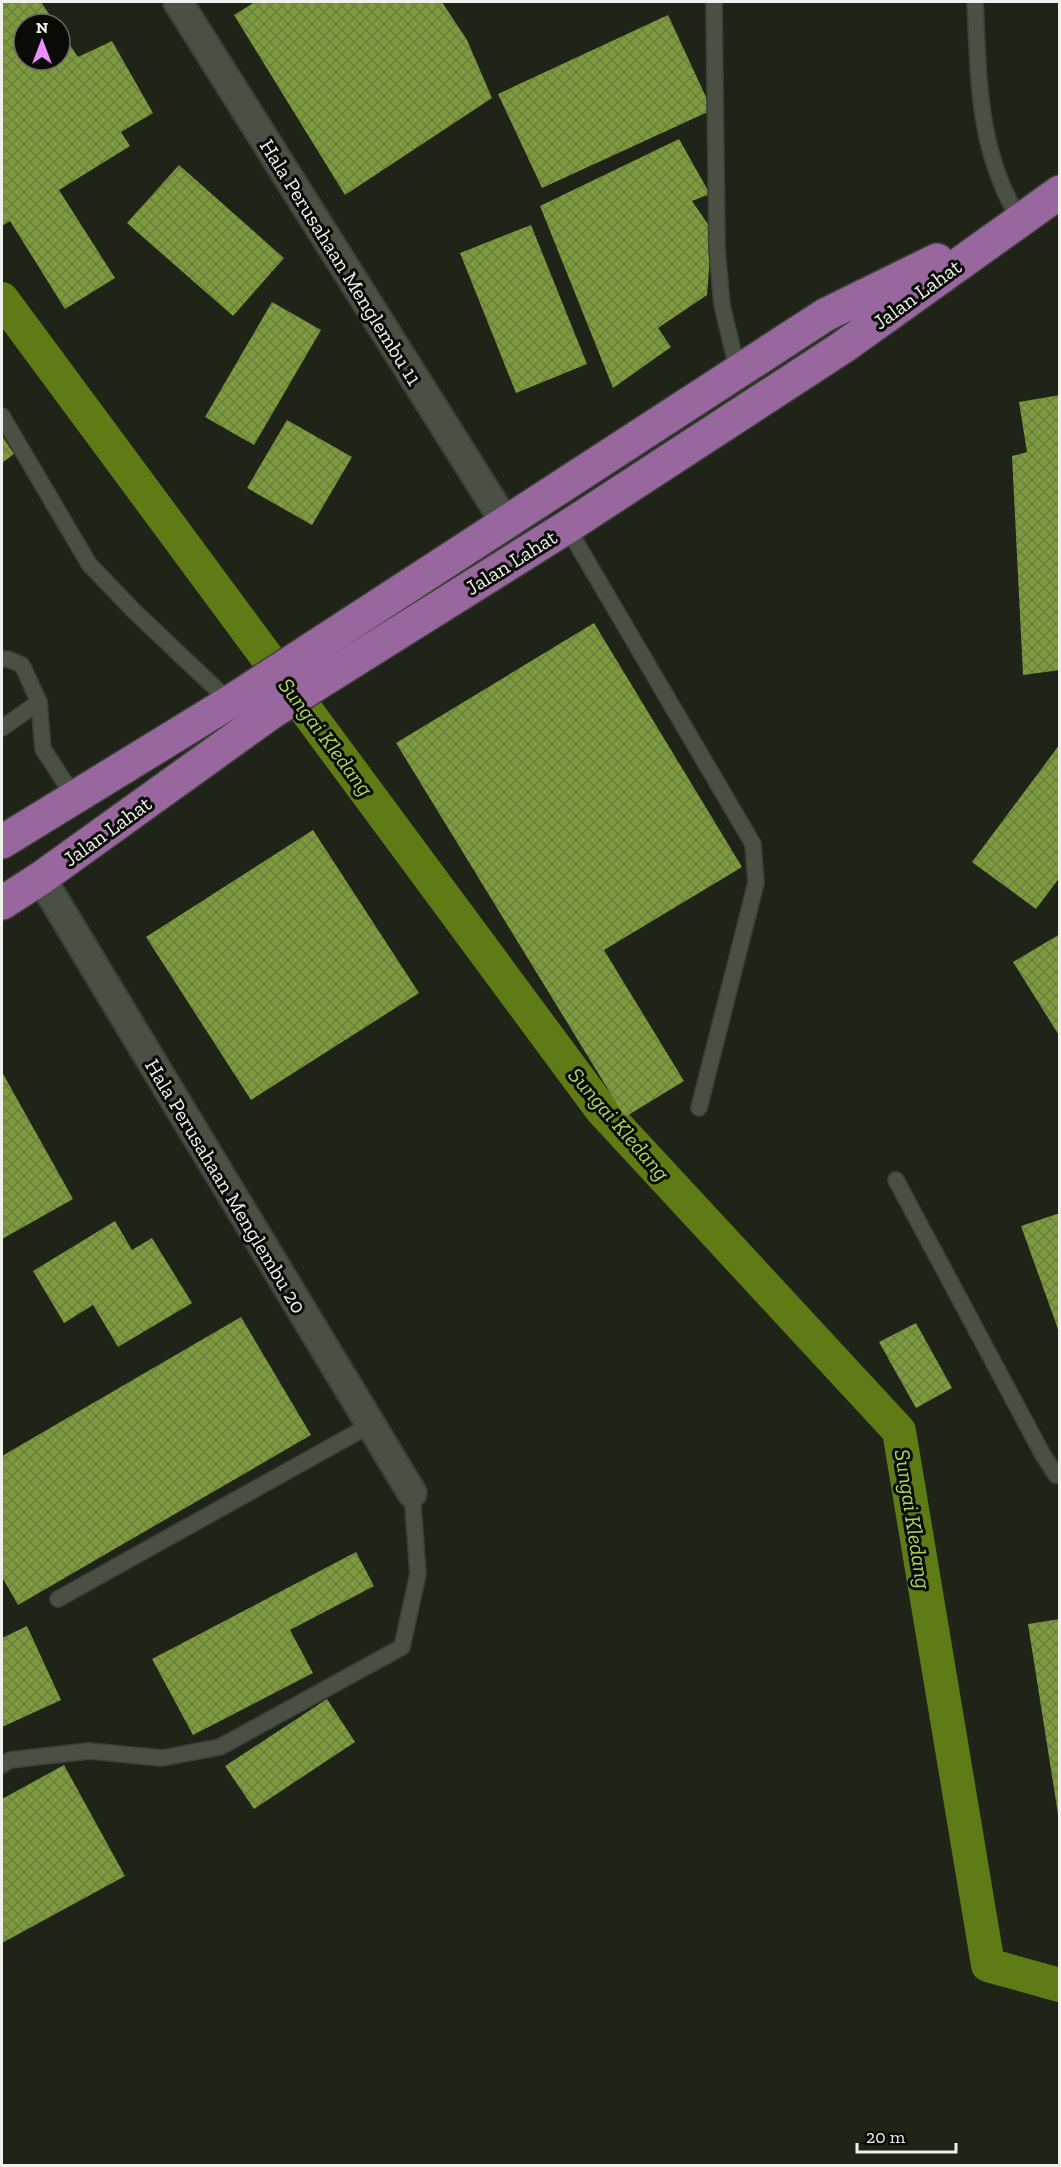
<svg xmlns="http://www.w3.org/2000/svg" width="1061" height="2167" font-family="'Zilla Slab',serif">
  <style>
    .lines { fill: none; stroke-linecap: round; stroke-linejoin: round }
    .canal { stroke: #5f7b15; stroke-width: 34 }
    .building { fill: url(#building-cross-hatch) }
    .lane-casing { stroke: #3c3f37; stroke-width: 18 }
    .street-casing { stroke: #3c3f37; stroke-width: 32 }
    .primary-casing { stroke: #3c3f37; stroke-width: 36 }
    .lane { stroke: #4b5044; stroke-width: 15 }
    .street { stroke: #4b5044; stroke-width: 28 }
    .primary { stroke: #97679e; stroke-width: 33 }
    .labels { text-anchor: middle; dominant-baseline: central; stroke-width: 6; stroke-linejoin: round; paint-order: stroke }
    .street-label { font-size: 21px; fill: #eff2eb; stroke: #0a0b07 }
    .water-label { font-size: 22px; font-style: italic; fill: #aed65b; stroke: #0a0b07 }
  </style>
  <defs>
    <pattern id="building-cross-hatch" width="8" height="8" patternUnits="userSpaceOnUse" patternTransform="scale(1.5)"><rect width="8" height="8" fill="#7d9b3d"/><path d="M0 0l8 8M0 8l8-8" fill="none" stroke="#6a7e40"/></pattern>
  </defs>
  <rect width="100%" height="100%" fill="#1f2318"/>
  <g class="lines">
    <path class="canal" d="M2 299 601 1109 899 1431 988 1965 1060 1985"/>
  </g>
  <g class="building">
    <path d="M2 2H41L56 24H24V60H60V30L78 57 112 41 153 113 121 132 130 146 59 190 115 278 65 309 10 221 2 226Z"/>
    <path d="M255 2H442L467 40 492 98 345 195 234 15Z"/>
    <path d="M668 15 712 110 542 188 498 94Z"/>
    <path d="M679 139 710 194 692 201 712 230 707 295 658 328 671 347 613 388 540 206Z"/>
    <path d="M179 165 284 258 233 316 127 223Z"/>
    <path d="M531 225 587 364 516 393 460 253Z"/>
    <path d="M272 302 321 330 254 445 205 417Z"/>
    <path d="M1060 395V670L1023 675 1012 456 1027 452 1019 402Z"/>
    <path d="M287 420 352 457 312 525 247 488Z"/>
    <path d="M2 436 14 454 2 463Z"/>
    <path d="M594 623 742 867 604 950 684 1081 625 1117 396 743Z"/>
    <path d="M1060 744V877L1036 909 972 862Z"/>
    <path d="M313 830 419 993 251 1100 146 937Z"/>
    <path d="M1060 934V1037L1013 962Z"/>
    <path d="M2 1072 73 1199 2 1239Z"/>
    <path d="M1060 1213V1332H1059L1021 1226Z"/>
    <path d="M115 1221 132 1250 152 1238 192 1303 118 1347 93 1305 64 1323 33 1271Z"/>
    <path d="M241 1317 311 1435 18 1605 2 1577V1456Z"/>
    <path d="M916 1323 952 1388 916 1408 879 1342Z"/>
    <path d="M356 1552 374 1586 290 1630 313 1673 193 1735 152 1659Z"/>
    <path d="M1060 1619V1814H1058L1028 1624Z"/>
    <path d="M27 1626 61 1700 2 1727V1638Z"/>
    <path d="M327 1699 355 1742 254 1809 225 1766Z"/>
    <path d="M64 1765 125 1876 2 1943V1799Z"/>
  </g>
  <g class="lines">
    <g class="lane-casing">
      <g id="lane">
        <path d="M714 2 717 249 722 305 738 372"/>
        <path d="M975 2C979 80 977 150 1020 220"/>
        <path d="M2 416 89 564 133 610 230 702"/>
        <path d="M567 527 753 844 756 883 699 1108"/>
        <path d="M2 659H8L22 665 39 702 43 749 75 798"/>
        <path d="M2 728 39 702"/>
        <path d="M896 1180 1043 1455 1056 1475 1060 1474"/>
        <path d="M58 1599 370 1425"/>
        <path d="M2 1765 10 1760 89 1751 162 1758 220 1747 402 1647 418 1574 412 1493"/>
      </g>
    </g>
    <g class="street-casing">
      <g id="street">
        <path d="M178 2 505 522"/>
        <path d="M41 878 412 1493"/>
      </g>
    </g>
    <g class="primary-casing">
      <g id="primary">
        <path d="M2 842 230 702 825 315 937 260"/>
        <path d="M2 903 41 878 272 712 567 527 843 347 1060 192"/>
      </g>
    </g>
    <use href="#lane" class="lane"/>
    <use href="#street" class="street"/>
    <use href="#primary" class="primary"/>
  </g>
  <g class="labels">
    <g class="street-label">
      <text transform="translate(341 262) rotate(58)">Hala Perusahaan Menglembu 11</text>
      <text transform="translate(917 294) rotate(-36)">Jalan Lahat</text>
      <text transform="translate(511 562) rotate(-32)">Jalan Lahat</text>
      <text transform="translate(107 831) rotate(-36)">Jalan Lahat</text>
      <text transform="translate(226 1186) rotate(59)">Hala Perusahaan Menglembu 20</text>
    </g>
    <g class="water-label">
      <text transform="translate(326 737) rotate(53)">Sungai Kledang</text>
      <text transform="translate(619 1124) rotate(49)">Sungai Kledang</text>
      <text transform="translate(913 1519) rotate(81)">Sungai Kledang</text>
    </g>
  </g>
  <rect width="1061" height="2167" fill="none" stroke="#eff2eb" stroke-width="6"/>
  <g transform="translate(42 42)"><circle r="28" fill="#0a0b07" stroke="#666762" stroke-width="1.5"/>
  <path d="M0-4.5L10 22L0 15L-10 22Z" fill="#ea8dfd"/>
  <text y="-9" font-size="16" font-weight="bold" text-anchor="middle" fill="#eff2eb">N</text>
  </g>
  <path d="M857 2143v9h99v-9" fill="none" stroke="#eff2eb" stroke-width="3"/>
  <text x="866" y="2143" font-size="18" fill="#eff2eb" stroke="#0a0b07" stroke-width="4.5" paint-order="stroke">20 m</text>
</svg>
